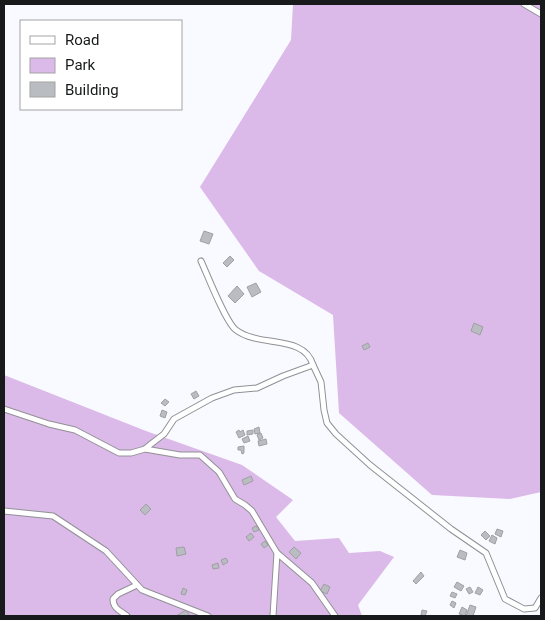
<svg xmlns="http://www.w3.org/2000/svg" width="545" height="620" font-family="Roboto,sans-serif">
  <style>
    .green { fill: #dbb9e8 }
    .building { fill: #b9bcc0; stroke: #9ea0a4 }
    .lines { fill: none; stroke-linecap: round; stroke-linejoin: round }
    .street-casing { stroke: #909195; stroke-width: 7 }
    .street { stroke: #fff; stroke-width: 5 }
  </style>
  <rect width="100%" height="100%" fill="#f9faff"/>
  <g class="green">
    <path d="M293 4H541V492L510 499 432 495 339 413 333 315 259 271 200 187 291 40Z"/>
    <path d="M4 375 146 431 242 465 293 500 276 517 295 541 339 538 349 553 380 551 394 557 358 605 362 616H4Z"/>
  </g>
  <g class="building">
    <path d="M204 231 213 234 209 244 200 241Z"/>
    <path d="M230 256 234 260 227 267 223 263Z"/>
    <path d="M256 283 261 292 252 297 247 287Z"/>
    <path d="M237 286 244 294 235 303 228 296Z"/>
    <path d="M474 323 483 327 480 335 471 331Z"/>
    <path d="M368 343 370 347 364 350 362 346Z"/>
    <path d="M196 391 199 396 194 399 191 394Z"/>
    <path d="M165 399 169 402 165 406 161 403Z"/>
    <path d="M162 410 167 412 165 418 160 416Z"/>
    <path d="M259 427 260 433 255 434 254 429Z"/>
    <path d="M239 430 240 432 243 430 245 435 239 438 236 432Z"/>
    <path d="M253 430V434L247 435V431Z"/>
    <path d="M261 433 263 438 259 440 257 435Z"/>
    <path d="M248 436 250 441 244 443 242 439Z"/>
    <path d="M266 439 267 444 259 446 258 441Z"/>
    <path d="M244 446V453L242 454 241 450H238V447Z"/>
    <path d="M251 476 253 481 244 485 242 480Z"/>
    <path d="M146 504 151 509 145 515 140 510Z"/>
    <path d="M256 526 259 530 254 532 252 528Z"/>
    <path d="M497 529 503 531 501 537 495 534Z"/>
    <path d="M485 531 490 536 486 540 481 535Z"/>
    <path d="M251 533 254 537 249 541 246 537Z"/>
    <path d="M492 535 497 538 495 544 489 541Z"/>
    <path d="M265 541 268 545 264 548 261 544Z"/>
    <path d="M184 547 186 554 177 556 176 548Z"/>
    <path d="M294 547 301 553 296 559 289 552Z"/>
    <path d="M460 550 467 553 465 560 457 557Z"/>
    <path d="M226 558 228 562 223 565 221 560Z"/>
    <path d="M218 563 219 568 213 569 212 565Z"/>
    <path d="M421 572 424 576 416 584 413 581Z"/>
    <path d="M457 582 464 586 461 591 454 587Z"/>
    <path d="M324 584 330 587 327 594 320 591Z"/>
    <path d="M470 587 473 592 469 594 466 589Z"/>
    <path d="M478 587 483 590 480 595 475 593Z"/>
    <path d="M183 588 187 590 185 595 181 594Z"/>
    <path d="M452 592 457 594 455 598 450 596Z"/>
    <path d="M452 601 456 603 454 608 450 605Z"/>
    <path d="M470 605 476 607 473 616H466Z"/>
    <path d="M462 607 467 610 465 616 459 614Z"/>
    <path d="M186 610 190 616H176Z"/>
    <path d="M422 610 427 611 425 616 421 615Z"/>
  </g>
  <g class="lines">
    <g class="street-casing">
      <g id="street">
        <path d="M524 4 541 14"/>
        <path d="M313 365 321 382 324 410 327 423 336 434 370 465 451 529 486 553 505 599 524 609 535 608 541 598"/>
        <path d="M4 409 49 424 75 430 119 453H131L145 449 151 444 164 434 174 419 212 398 234 390 257 388 283 376 313 365C304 334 260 348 236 330 226 323 207 274 201 261"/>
        <path d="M145 449 180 455H200L219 472 235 499 245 505 252 511 277 553 312 583 335 616"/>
        <path d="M4 511 53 516 106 551 142 590 208 616"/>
        <path d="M127 616C121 611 113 609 113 599L118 594 137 585"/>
        <path d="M273 616 277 553"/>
      </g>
    </g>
    <use href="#street" class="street"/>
  </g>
  <rect width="545" height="620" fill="none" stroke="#18191a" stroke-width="10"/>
  <rect x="20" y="20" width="162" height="90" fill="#ffffff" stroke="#a3a3a3"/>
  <rect x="30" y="36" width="25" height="8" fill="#ffffff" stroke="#a3a3a3"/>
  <text x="65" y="45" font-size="15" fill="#18191a">Road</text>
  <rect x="30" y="58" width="25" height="15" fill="#dbb9e8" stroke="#a3a3a3"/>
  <text x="65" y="70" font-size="15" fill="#18191a">Park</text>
  <rect x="30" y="82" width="25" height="15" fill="#b9bcc0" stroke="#a3a3a3"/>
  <text x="65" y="95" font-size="15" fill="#18191a">Building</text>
</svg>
